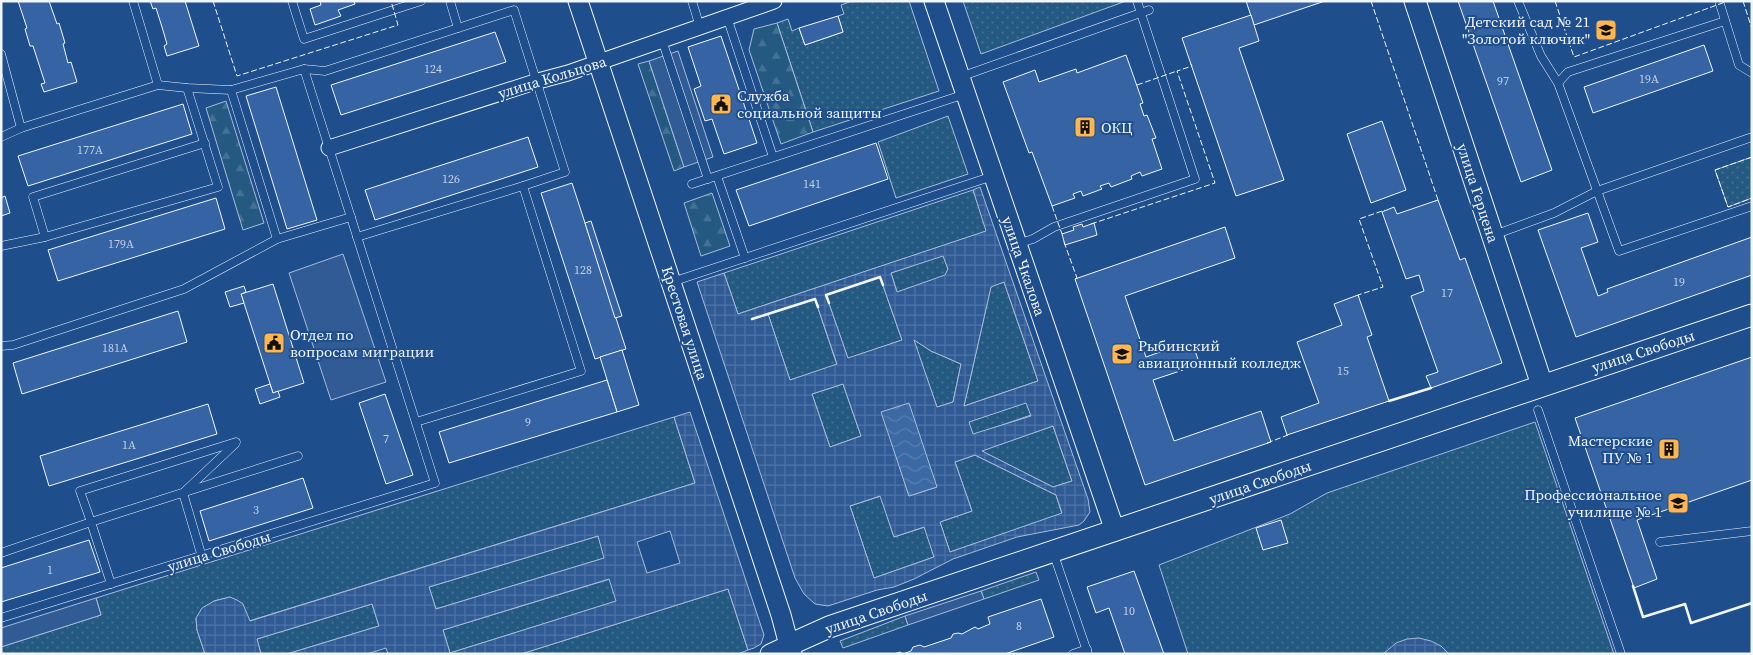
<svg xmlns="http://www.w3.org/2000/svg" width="1753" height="655" font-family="'Source Serif 4',serif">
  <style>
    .grass { fill: url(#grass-dots); stroke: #a8bbd7 }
    .forest { fill: url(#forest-firs); stroke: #a8bbd7 }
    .parking { fill: #305b95; stroke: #a8bbd7 }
    .plaza { fill: url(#plaza-grid); stroke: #a8bbd7; fill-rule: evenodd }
    .water { fill: url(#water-waves); stroke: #a8bbd7 }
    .building { fill: #3563a3; stroke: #f2f6ff }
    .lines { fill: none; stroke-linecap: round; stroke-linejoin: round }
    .service-casing { stroke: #f2f6ff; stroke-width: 9 }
    .minor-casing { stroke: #f2f6ff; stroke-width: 17 }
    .tertiary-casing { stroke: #f2f6ff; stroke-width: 21 }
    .secondary-casing { stroke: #f2f6ff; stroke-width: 23 }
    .service { stroke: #1f4e8c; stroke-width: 8 }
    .minor { stroke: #1f4e8c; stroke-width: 15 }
    .tertiary { stroke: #1f4e8c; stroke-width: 19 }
    .secondary { stroke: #1f4e8c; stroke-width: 21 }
    .fence { stroke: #f2f6ff; stroke-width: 1; stroke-dasharray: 6 2.5; stroke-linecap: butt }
    .wall { stroke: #f2f6ff; stroke-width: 2.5 }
    .labels { text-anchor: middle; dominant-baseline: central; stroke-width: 4; stroke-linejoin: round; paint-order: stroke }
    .number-label { font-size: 12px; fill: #c3d1e8 }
    .poi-label { font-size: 15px; fill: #f2f6ff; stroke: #1f4e8c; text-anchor: start }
    .street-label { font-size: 15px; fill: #f2f6ff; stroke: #1f4e8c }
  </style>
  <defs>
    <pattern id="grass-dots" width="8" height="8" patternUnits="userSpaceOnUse" patternTransform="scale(1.25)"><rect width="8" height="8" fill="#245a82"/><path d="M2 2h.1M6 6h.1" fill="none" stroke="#447295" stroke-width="1.8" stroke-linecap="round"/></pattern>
    <pattern id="forest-firs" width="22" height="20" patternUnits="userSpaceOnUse" patternTransform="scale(1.25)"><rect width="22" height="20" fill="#245a82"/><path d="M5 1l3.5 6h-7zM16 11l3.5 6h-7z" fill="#447295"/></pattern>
    <pattern id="plaza-grid" width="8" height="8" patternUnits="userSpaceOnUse" patternTransform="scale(1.25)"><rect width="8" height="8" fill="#305b95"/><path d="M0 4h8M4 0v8" fill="none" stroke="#4e73a5"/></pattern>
    <pattern id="water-waves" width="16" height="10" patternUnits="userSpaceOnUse" patternTransform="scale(1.25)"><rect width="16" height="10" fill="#3b69a3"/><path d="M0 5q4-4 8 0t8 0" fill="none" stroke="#587fb1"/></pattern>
  </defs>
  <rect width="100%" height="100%" fill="#1f4e8c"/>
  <g class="grass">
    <path d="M852 1H909L939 91 813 132 777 23 788 19 792 31 799 28 805 45 843 32 838 16 844 14 841 5Z"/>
    <path d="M963 1H1126L981 54Z"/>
    <path d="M948 116 968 174 896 198 878 142Z"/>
    <path d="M1752 157V198L1728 207 1715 170Z"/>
    <path d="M973 190 987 231 738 314 724 273Z"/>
    <path d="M943 255 948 269 945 276 897 292 891 273Z"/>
    <path d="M880 277 902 340 848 359 826 295Z"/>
    <path d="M1004 282 1038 381 964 406 991 286Z"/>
    <path d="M815 299 837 365 790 380 768 314Z"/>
    <path d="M913 339 931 351 961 364 953 402 937 407Z"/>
    <path d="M843 384 861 436 830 447 812 394Z"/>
    <path d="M1026 402 1031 415 973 435 968 422Z"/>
    <path d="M674 417 695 483 249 621 230 597 214 601 196 618 197 630 205 654H1V647L101 615 96 598Z"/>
    <path d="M1535 422 1614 654H1188L1159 565 1290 514 1327 493Z"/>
    <path d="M1053 426 1072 481 1053 487 981 451Z"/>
    <path d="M975 455 1056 495 1062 514 950 552 940 522 972 511 955 462Z"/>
    <path d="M881 496 894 537 925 527 934 557 874 578 850 506Z"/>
    <path d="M598 536 605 558 436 609 429 587Z"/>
    <path d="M1036 572 1039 580 984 599 981 591Z"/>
    <path d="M610 579 617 601 450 653 443 630Z"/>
    <path d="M728 589 748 650 738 654H521Z"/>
    <path d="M372 604 379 626 287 654H261L257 639Z"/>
    <path d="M905 616 908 625 843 648 840 641Z"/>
  </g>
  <g class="forest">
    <path d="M777 23 813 132 781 144 749 50 754 29Z"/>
    <path d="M649 61 684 167 674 171 638 64Z"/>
    <path d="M226 101 264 223 243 230 206 108Z"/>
    <path d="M712 193 730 246 701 256 684 203Z"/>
  </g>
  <g class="parking">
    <path d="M678 51 713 157 684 167 649 61Z"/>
    <path d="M343 254 386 382 331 400 289 273Z"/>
    <path d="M981 591 984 599 908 625 905 616Z"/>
    <path d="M96 598 101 615 1 647V628Z"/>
  </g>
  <g class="plaza">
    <path d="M980 187 1088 499 1090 512 1084 521 1079 525 1017 537 953 559 914 579 894 587 877 590 828 606 815 604 804 594 795 578 697 282 724 273 738 314 884 265 986 231 973 190ZM943 256 948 269 945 275 897 292 891 273ZM880 277 902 340 848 358 826 295ZM1004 282 1038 381 964 406 991 287ZM815 299 837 364 790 380 768 314ZM914 340 931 351 961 364 953 402 937 407ZM843 384 861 436 830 447 812 394ZM1026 403 1031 416 973 434 969 422ZM882 412 937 487 909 496ZM1053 426 1072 481 1053 487 982 451ZM975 455 1056 495 1062 513 950 552 940 522 972 511 955 462ZM880 496 894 537 924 527 934 557 874 578 850 506Z"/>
    <path d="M690 412 764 635 761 644 754 648 748 650 728 589 521 654H388L386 648 367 654H287L379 626 372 604 257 639 261 654H205L197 630 196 618 202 608 214 601 230 597 237 600 243 604 250 621 695 483 674 417ZM670 531 680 563 647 573 637 542ZM598 536 604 558 436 609 429 587ZM609 579 616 601 450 653 443 630Z"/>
    <path d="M1419 638 1431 641 1441 646 1449 654H1383L1396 643 1407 639Z"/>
  </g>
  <path class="water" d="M909 403 937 487 909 496 881 412Z"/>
  <g class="building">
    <path d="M18 1H49L57 24 59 23 65 43 63 44 68 63 71 62 77 82 44 92 41 84 45 83 33 46H30L25 29 27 28Z"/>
    <path d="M150 1H185L199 46 167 56 164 46 167 44 162 27 156 8 153 9Z"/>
    <path d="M320 1H354L355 4 338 10 341 16 315 25 310 9 321 5Z"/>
    <path d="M1246 1H1325L1254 25Z"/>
    <path d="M1458 1H1493L1552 170 1521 182Z"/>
    <path d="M1251 15 1259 41 1239 48 1284 180 1236 196 1182 38Z"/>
    <path d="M838 16 843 32 805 45 799 28Z"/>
    <path d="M495 32 506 62 341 115 331 85Z"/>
    <path d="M721 36 757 143 724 154 712 119 705 121 694 89 701 86 688 47Z"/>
    <path d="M1704 45 1713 71 1593 113 1584 87Z"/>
    <path d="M1126 55 1143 103 1140 104 1144 116 1147 115 1156 138 1152 139 1162 169 1142 176 1140 172 1131 176 1132 179 1111 187 1109 183 1100 186 1102 189 1083 196 1081 191 1073 194 1075 198 1052 206 1032 152 1029 153 1003 82 1035 70 1039 82 1076 69 1077 73Z"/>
    <path d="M276 87 317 220 287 229 246 96Z"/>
    <path d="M183 104 192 134 28 186 18 156Z"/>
    <path d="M1382 121 1406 190 1371 203 1347 134Z"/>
    <path d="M528 137 538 167 375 220 365 190Z"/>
    <path d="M876 143 888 179 749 226 736 190Z"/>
    <path d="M572 183 626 349 595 359 541 193Z"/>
    <path d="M5 196 10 213 1 216V198Z"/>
    <path d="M216 198 225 229 58 281 48 250Z"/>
    <path d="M1438 200 1460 260 1465 258 1502 363 1431 388 1426 376 1438 372 1411 296 1424 291 1419 275 1406 279 1382 212 1394 207 1397 214Z"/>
    <path d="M1588 213 1598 242 1581 248 1598 296 1608 292 1607 289 1752 237V275L1576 337 1538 230Z"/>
    <path d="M591 221 622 316 615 318 585 223Z"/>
    <path d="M1094 223 1097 235 1065 245 1062 234 1074 230 1073 227 1082 224 1083 227Z"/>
    <path d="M1225 227 1235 258 1125 296 1146 357 1174 347 1176 351 1193 345 1199 362 1182 367 1183 370 1153 380 1174 441 1261 411 1271 442 1145 485 1075 279Z"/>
    <path d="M273 284 304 383 273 393 241 294Z"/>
    <path d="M244 286 246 292 241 294 244 303 230 307 225 292Z"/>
    <path d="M1358 295 1372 335 1367 337 1389 401 1287 435 1281 417 1319 403 1297 342 1342 325 1334 304Z"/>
    <path d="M178 311 187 342 22 394 13 363Z"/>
    <path d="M622 350 639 405 617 412 600 357Z"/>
    <path d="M1752 357V480L1637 520 1657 579 1634 588 1575 418Z"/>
    <path d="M607 380 617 412 449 463 439 432Z"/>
    <path d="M270 384 273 393 278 391 280 397 260 404 255 389Z"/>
    <path d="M385 394 413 475 386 484 359 403Z"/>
    <path d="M208 404 217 434 49 486 40 456Z"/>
    <path d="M303 478 313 508 209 541 200 511Z"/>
    <path d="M1281 520 1288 543 1263 550 1256 528Z"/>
    <path d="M89 540 100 572 1 602V568Z"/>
    <path d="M1134 571 1164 654H1125L1109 608 1096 613 1087 587Z"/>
    <path d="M1041 599 1054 637 1005 654H894L900 652 903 654 911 651 913 647 920 645 924 647 951 638 953 634 958 633 962 634 975 627 978 629 990 624 988 617Z"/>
  </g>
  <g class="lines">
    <g class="service-casing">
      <g id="service">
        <path d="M133 1 158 85"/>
        <path d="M292 1 304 39 421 1"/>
        <path d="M450 1 458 28"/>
        <path d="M692 1 700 27"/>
        <path d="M1518 1 1541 56 1558 83 1619 251 1752 206"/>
        <path d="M1719 1 1739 65 1752 73"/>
        <path d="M727 17 773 157"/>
        <path d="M662 40 708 179"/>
        <path d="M1 54 21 128"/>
        <path d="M960 77 1149 10"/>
        <path d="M1558 83 1568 72 1725 21"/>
        <path d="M231 90 277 239"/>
        <path d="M1 137 21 128 158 85 187 88 231 90 304 69 325 71 514 10 565 172 523 186"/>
        <path d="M717 176 745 258"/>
        <path d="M692 184 965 94"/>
        <path d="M1494 235 1554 213 1597 191 1752 137"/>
        <path d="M45 237 33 197 205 143"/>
        <path d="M357 237 523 186 581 371 416 422"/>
        <path d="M1017 244 1033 239 1054 227 1195 179 1137 1"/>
        <path d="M1 246 45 237 218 187 187 88"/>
        <path d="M672 282 993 176"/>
        <path d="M1 346 13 345 184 289 277 239 351 217"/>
        <path d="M1538 410 1621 654"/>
        <path d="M1660 542 1752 531"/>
        <path d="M1053 552 1088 654"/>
        <path d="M1 553 91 522 80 491 236 442"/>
        <path d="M202 557 183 493 235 444"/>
        <path d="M111 584 91 522 298 456"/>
        <path d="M1 618 435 483 304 69"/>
        <path d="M1073 654 1087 649"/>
      </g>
    </g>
    <g class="minor-casing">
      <path id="minor" d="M329 148 538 81 568 73 774 1"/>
    </g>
    <g class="tertiary-casing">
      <g id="tertiary">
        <path d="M578 1 781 615 789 645 770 654"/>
        <path d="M934 1 1115 531"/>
      </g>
    </g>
    <g class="secondary-casing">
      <g id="secondary">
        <path d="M1415 1 1542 385"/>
        <path d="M791 654 789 645 829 627 1752 315"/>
      </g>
    </g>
    <use href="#service" class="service"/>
    <use href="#minor" class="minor"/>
    <use href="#tertiary" class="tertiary"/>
    <use href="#secondary" class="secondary"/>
    <g class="fence">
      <path d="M213 1 237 76 398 25 391 1"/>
      <path d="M1371 1 1438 200 1435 201"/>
      <path d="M1555 1 1574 57 1728 1"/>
      <path d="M1743 1 1752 29"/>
      <path d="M1137 85 1177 71"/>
      <path d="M1752 157 1715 170 1728 207 1752 198"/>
      <path d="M1052 206 1062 234"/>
      <path d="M1091 224 1215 183 1177 71 1192 66 1191 64"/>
      <path d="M1064 242 1077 278 1075 279"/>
      <path d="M1359 297 1358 295 1383 287 1359 219 1385 210"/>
      <path d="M1267 443 1288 435"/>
    </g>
    <g class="wall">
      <path d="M829 303 826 295 880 277 883 285"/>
      <path d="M752 319 815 299 818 307"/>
      <path d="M1389 401 1431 388"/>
      <path d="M1633 586 1643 617 1685 604 1691 623 1752 603"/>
    </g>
  </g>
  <defs>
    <g id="school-square" transform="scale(1.125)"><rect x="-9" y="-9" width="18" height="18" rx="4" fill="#ffb74d" stroke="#1f4e8c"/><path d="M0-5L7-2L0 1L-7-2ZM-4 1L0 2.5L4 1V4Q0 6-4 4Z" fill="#111"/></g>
    <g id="civic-square" transform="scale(1.125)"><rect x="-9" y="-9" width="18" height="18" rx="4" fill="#ffb74d" stroke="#1f4e8c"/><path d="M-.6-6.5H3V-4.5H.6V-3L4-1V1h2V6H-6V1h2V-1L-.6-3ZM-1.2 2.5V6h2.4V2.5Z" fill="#111"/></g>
    <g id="building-square" transform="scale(1.125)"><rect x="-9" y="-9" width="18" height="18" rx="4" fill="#ffb74d" stroke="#1f4e8c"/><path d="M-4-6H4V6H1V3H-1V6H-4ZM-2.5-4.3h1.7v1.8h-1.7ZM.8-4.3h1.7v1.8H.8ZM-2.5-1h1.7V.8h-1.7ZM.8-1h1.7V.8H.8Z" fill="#111"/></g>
    <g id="university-square" transform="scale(1.125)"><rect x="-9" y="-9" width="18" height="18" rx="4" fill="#ffb74d" stroke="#1f4e8c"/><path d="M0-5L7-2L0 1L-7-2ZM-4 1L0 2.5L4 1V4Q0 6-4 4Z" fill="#111"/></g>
  </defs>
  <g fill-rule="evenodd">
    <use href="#school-square" x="1606" y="30"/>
    <use href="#civic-square" x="721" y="104"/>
    <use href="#building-square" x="1085" y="127"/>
    <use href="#civic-square" x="274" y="343"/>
    <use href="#university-square" x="1122" y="354"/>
    <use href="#building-square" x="1669" y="449"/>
    <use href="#school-square" x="1678" y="503"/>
  </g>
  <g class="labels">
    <g class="number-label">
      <text x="433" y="69">124</text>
      <text x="1649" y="79">19А</text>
      <text x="1503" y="81">97</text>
      <text x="90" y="150">177А</text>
      <text x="451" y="179">126</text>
      <text x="812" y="184">141</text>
      <text x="121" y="244">179А</text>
      <text x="583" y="270">128</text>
      <text x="1679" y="282">19</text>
      <text x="1447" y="293">17</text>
      <text x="115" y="348">181А</text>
      <text x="1343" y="371">15</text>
      <text x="528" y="422">9</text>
      <text x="386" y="439">7</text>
      <text x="129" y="445">1А</text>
      <text x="256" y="510">3</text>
      <text x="50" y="570">1</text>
      <text x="1129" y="611">10</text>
      <text x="1019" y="626">8</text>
    </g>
    <g class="poi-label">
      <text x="1590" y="21" text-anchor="end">Детский сад № 21<tspan x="1590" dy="17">"Золотой ключик"</tspan></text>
      <text x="737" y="95">Служба<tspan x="737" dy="17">социальной защиты</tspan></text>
      <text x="1101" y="127">ОКЦ</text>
      <text x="290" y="334">Отдел по<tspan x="290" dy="17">вопросам миграции</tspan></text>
      <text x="1138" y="345">Рыбинский<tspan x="1138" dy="17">авиационный колледж</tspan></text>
      <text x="1653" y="440" text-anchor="end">Мастерские<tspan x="1653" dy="17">ПУ № 1</tspan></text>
      <text x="1662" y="494" text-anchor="end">Профессиональное<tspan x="1662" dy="17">училище № 1</tspan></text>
    </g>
    <g class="street-label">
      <text transform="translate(552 77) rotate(-17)">улица Кольцова</text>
      <text transform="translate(1478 193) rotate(72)">улица Герцена</text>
      <text transform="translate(1024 266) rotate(71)">улица Чкалова</text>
      <text transform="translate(685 323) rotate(72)">Крестовая улица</text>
      <text transform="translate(1643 351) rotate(-18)">улица Свободы</text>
      <text transform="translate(1260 482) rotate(-19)">улица Свободы</text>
      <text transform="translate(219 551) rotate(-17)">улица Свободы</text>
      <text transform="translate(876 612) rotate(-19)">улица Свободы</text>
    </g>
  </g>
  <rect width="1753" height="655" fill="none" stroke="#f2f6ff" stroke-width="5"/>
</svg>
